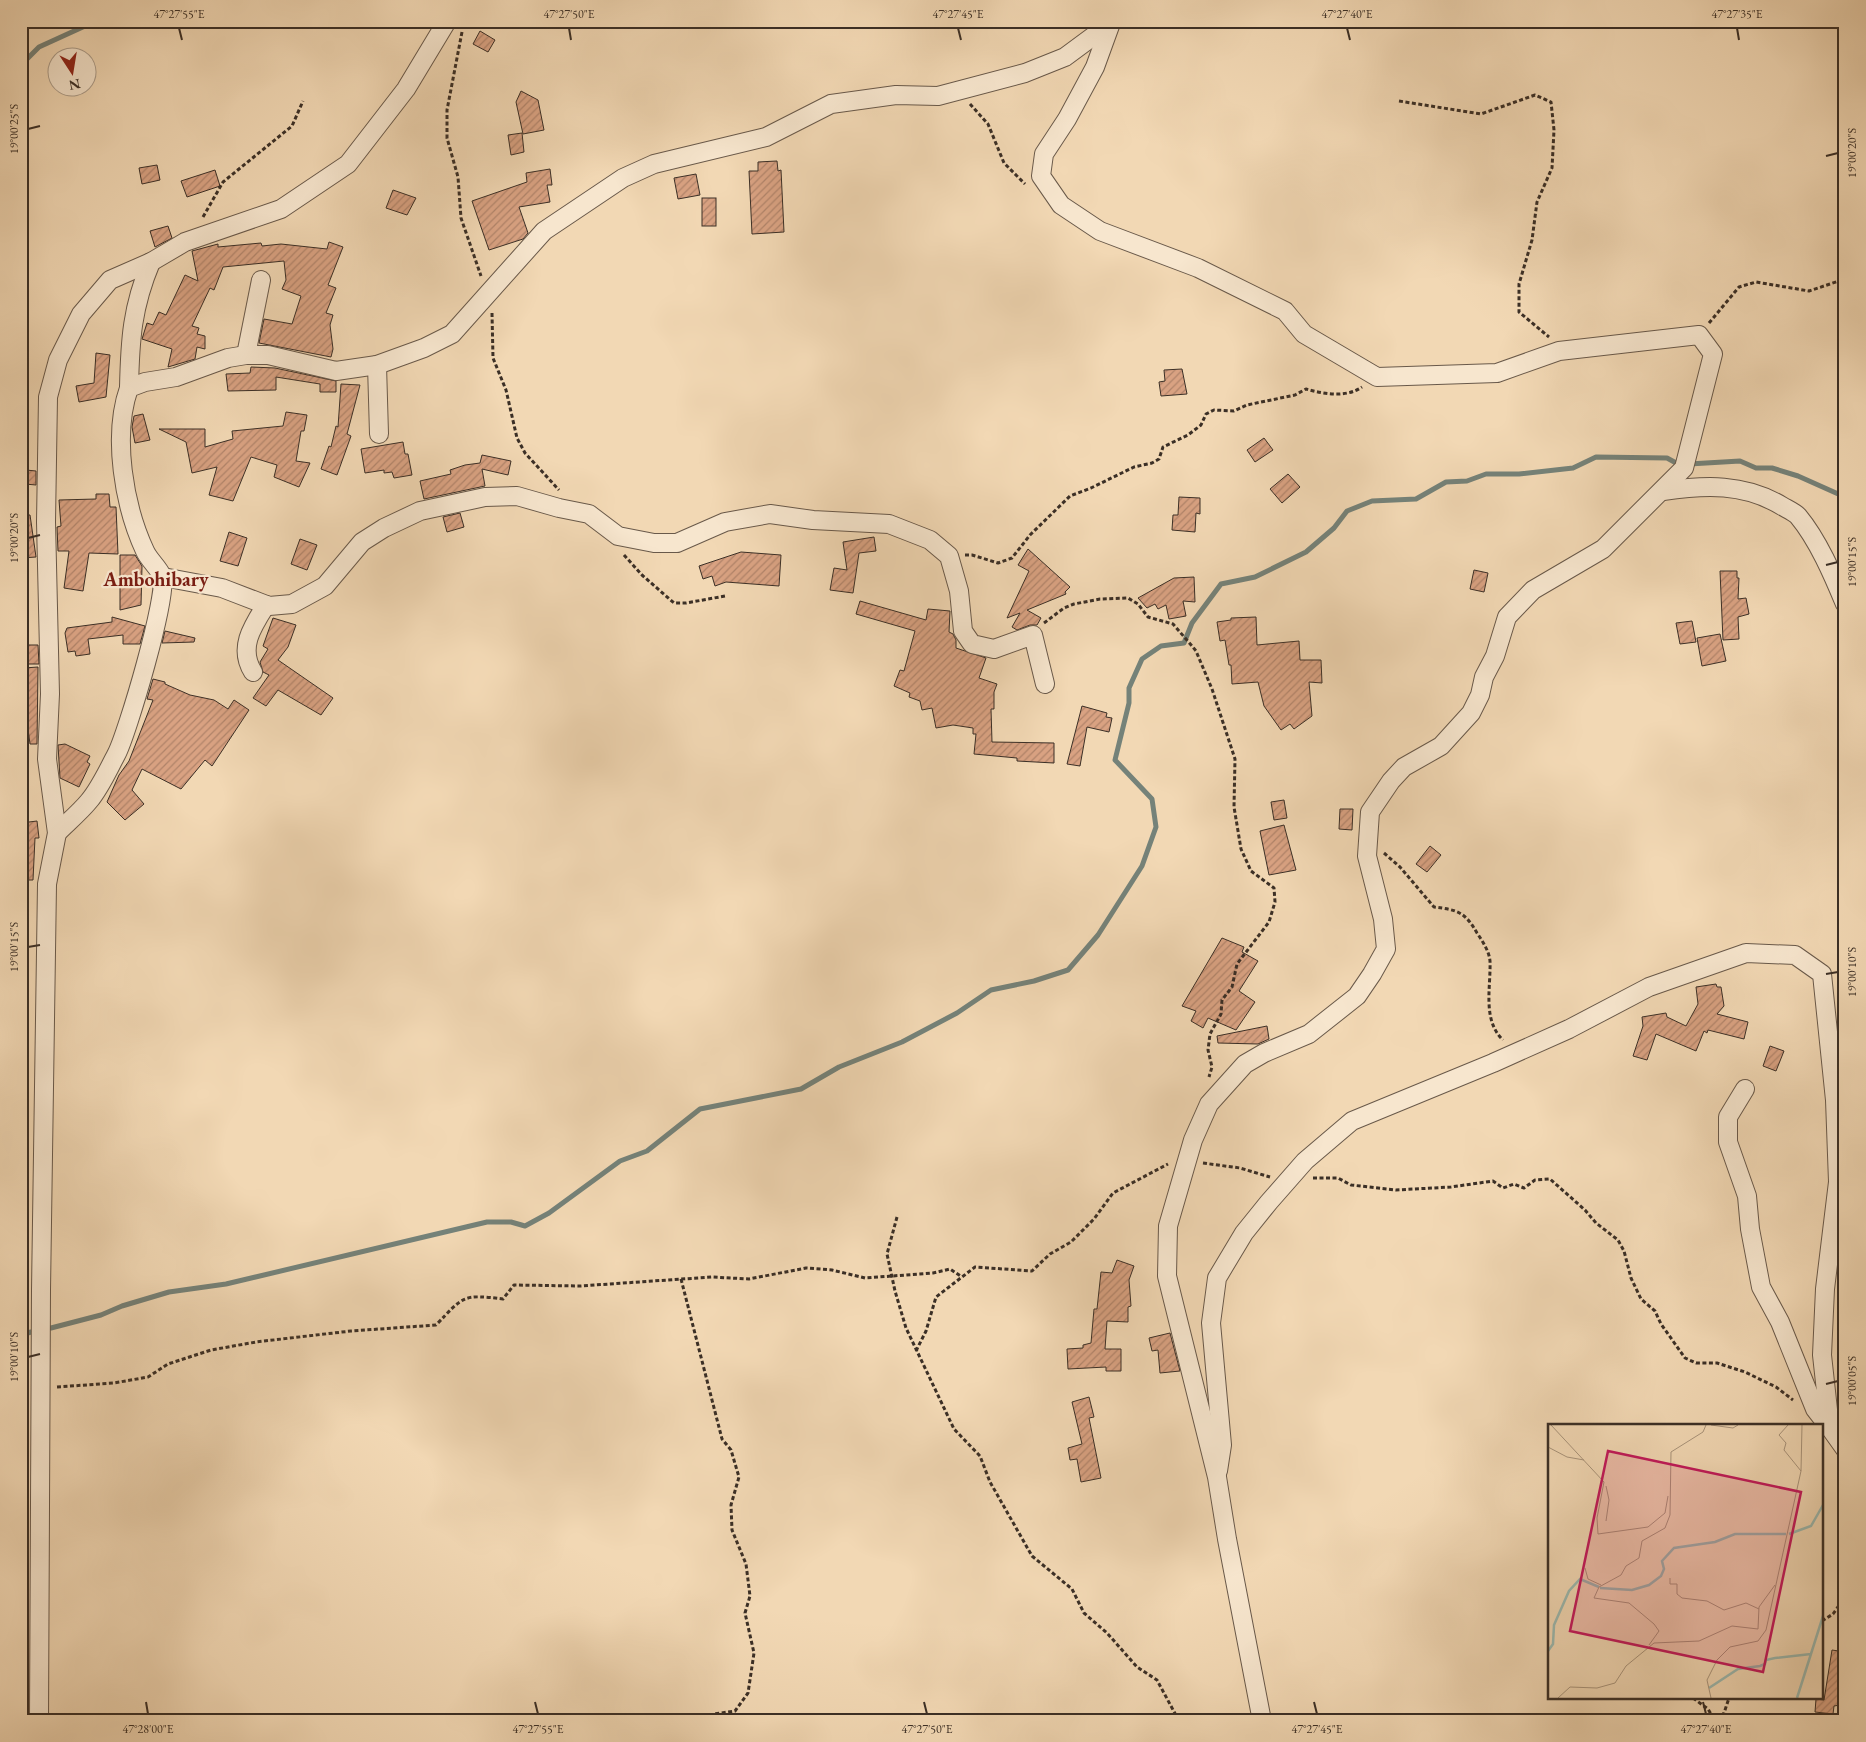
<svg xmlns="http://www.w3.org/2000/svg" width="1866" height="1742" font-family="'EB Garamond',serif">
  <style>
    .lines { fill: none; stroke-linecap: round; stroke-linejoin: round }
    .stream { stroke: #758279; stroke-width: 5 }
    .building { fill: url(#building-hatch); stroke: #3b2f26 }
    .minor-casing { stroke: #69594a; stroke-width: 20 }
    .path { stroke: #3b2f26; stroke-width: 3; stroke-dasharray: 4 2.5; stroke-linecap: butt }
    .minor { stroke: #f7e6ce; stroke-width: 18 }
    .ticks { fill: none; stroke: #3b2f26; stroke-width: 2 }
    .labels { text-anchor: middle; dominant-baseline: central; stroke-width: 4.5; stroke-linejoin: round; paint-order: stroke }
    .quarter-label { font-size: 20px; font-weight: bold; fill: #7a1f14; stroke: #f7e6ce }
    .inset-river { fill: none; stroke: #9bb9b0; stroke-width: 2.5 }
    .inset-road { fill: none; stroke: #a9947b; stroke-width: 1 }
    .view { fill: #c2185b; fill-opacity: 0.15; stroke: #c2185b; stroke-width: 2.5 }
    .inset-edge { fill: none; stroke: #3b2f26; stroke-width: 2.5 }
    .neatline { fill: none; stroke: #3b2f26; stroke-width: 2 }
    .ticks-label { font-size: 12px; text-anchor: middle; fill: #3b2f26 }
  </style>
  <defs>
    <pattern id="building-hatch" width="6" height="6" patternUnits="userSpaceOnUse" patternTransform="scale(1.25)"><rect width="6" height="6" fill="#d9a282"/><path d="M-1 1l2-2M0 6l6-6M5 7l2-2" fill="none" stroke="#b1846a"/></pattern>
  </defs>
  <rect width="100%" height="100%" fill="#f2d8b4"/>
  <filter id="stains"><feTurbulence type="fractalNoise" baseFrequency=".004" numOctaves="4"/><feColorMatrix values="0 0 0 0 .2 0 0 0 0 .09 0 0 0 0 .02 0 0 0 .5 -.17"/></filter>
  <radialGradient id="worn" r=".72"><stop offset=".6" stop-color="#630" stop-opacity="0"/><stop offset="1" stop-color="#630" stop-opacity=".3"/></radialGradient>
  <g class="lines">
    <g class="stream">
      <path d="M21 61 27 59 39 47 96 21"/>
      <path d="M1689 464 1740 461 1756 468H1772L1798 476 1845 497"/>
      <path d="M51 1328 101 1315 122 1306 169 1292 226 1284 487 1222H511L525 1226 549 1213 620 1161 647 1151 700 1109 801 1089 839 1067 902 1042 957 1013 991 990 1034 981 1068 970 1098 935 1142 866 1156 827 1152 799 1115 760 1129 703V688L1142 659 1161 646 1184 643 1192 623 1221 584 1255 577 1306 552 1334 528 1347 511 1372 501 1416 499 1446 482 1467 481 1486 474H1519L1573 468 1596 457 1667 458 1678 464"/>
      <path d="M21 1335 31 1332"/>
    </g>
  </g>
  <g class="building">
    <path d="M480 31 495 40 488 52 473 44Z"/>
    <path d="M521 91 538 100 544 130 523 134 516 102Z"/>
    <path d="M522 133 524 152 511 155 508 135Z"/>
    <path d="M777 161 778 171 781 170 784 232 752 234 749 171H758V162Z"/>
    <path d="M157 165 160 180 142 184 139 168Z"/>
    <path d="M550 169 552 185H547L550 202 519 207 528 233 523 239 489 250 472 201 527 182 526 173Z"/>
    <path d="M215 170 220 186 187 197 181 181Z"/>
    <path d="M696 174 700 195 678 199 674 178Z"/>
    <path d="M393 190 416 198 407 215 386 208Z"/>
    <rect x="702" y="198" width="14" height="28"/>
    <path d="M168 226 172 238 155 247 150 231Z"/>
    <path d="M329 242 343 247 328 285 336 288 326 313 333 315 330 325 333 349 331 357 259 343 264 319 292 324 301 296 282 289 286 280 284 261 223 267 214 290 210 288 192 326 199 328 197 334 205 336V349L197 347 195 359 168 367 172 349 142 339 147 323 153 325 159 312 166 315 185 275 198 281 192 251 218 244V247L261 243 262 246 281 244 327 249Z"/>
    <path d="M96 353 110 355 106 397 79 402 76 386 94 383Z"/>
    <path d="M251 367 275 368 336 381V392H320V384L276 377V390L228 391 226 374 250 373Z"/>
    <path d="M1182 369 1187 394 1161 396 1159 382 1165 381 1164 370Z"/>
    <path d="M341 384 360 385 347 434 351 436 337 475 321 469 329 446 331 447 336 426 338 427Z"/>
    <path d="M286 412 307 415 304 431H301L296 461 310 463 299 487 274 477 277 465 251 457 233 501 209 495 217 467 192 473 186 442 159 429H205V447L233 439 232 431 283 426Z"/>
    <path d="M143 414 150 440 135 443 132 427 134 416Z"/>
    <path d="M1264 438 1273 450 1255 462 1247 450Z"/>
    <path d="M403 442 405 454H408L412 475 394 478 392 472 384 473V470L365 473 361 449Z"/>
    <path d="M482 455 511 461 508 475 482 469 485 486 424 499 420 481 451 474 450 470 465 465 480 463Z"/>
    <path d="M26 470 36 471V485L25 484Z"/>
    <path d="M1288 474 1300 487 1282 503 1270 489Z"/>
    <path d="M96 494H109L110 507H116L118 554 89 553 83 591 64 588 69 551H58L57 527 61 526 59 500 96 499Z"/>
    <path d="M1179 497 1200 498V514L1196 513 1195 532 1172 530 1173 515H1178Z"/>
    <path d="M460 513 464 527 447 532 443 517Z"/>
    <path d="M21 515H30L36 557 21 558Z"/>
    <path d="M229 532 247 538 238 566 220 561Z"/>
    <path d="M874 537 876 551 859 553 853 593 830 590 834 568 847 570 843 542Z"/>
    <path d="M300 539 317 545 307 570 291 564Z"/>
    <path d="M1028 549 1070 587 1065 592 1066 594 1027 610 1041 618 1037 625H1030L1017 630 1012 627 1020 613 1007 618 1029 571 1018 565Z"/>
    <path d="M741 552 781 555 779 586 726 582 715 586 712 576 703 579 699 566Z"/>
    <path d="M120 555H135L142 566 141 605 120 610Z"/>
    <path d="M1474 570 1488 573 1484 592 1470 589Z"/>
    <path d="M1720 571H1737V578H1739L1738 599 1746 598 1749 614 1738 617 1739 639 1723 640Z"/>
    <path d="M1194 577 1195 602 1183 601 1186 616 1169 619 1166 605 1158 609 1155 604 1147 608 1138 598 1174 578Z"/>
    <path d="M860 601 926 620 928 609 950 611 949 632 953 634 956 640V648L986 658 979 678 997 684 994 692V709H991L992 742 1054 743V763L1017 761V758L974 754 976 734H973V728L953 725 936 728 932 708 922 710 920 701 909 697 910 693 894 686 900 670 904 671 915 631 856 614Z"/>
    <path d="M112 617 145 626 140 644H123V635L88 639 90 654 76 656 75 651 68 652 65 633 67 628 112 622Z"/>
    <path d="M1256 617 1257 645 1299 641 1300 660H1321L1322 683 1309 682 1312 716 1294 729 1290 724 1281 730 1264 706 1258 682 1232 684 1231 665H1229L1225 640 1220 641 1217 622 1231 620V618Z"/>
    <path d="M273 618 296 625 288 647 278 660 333 698 321 715 278 690 266 706 253 698 269 675 263 672 260 662 268 649 263 646Z"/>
    <path d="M1692 621 1696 642 1680 644 1676 623Z"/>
    <path d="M165 631 195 638 194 642 162 643Z"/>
    <path d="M1720 634 1726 661 1702 666 1697 638Z"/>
    <path d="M26 645H38L39 664H26Z"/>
    <path d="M38 667 37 744H30L26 714H28L24 668Z"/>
    <path d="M153 679 165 682V684L190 695 214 700 228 709 234 700 249 710 212 766 205 760 181 789 142 769 132 790 144 804 125 820 107 802 119 775 129 761 153 700 147 699Z"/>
    <path d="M1082 706 1107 713 1106 717 1112 718 1109 732 1087 727 1080 766 1067 764Z"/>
    <path d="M65 744 90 756 87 762 90 764 79 787 60 778 58 745Z"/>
    <path d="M1284 800 1287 818 1274 820 1271 802Z"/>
    <path d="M1340 809H1353L1352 830 1339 829Z"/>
    <path d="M37 821 39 838H35L33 880H21V823Z"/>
    <path d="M1284 825 1296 870 1269 875 1260 831Z"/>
    <path d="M1430 846 1441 855 1427 872 1416 864Z"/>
    <path d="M1222 938 1244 947 1242 952 1258 961 1239 991 1255 1002 1236 1030 1208 1018 1203 1028 1191 1021 1196 1011 1182 1006Z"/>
    <path d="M1716 984 1717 987H1721L1724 1006 1717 1014 1748 1022 1744 1039 1708 1030 1707 1033 1704 1031 1696 1051 1656 1034 1647 1060 1633 1056 1643 1026 1642 1017 1666 1013 1667 1017 1686 1026 1698 1004 1696 987Z"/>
    <path d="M1267 1026 1269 1039 1258 1044 1218 1043 1217 1036Z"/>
    <path d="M1770 1046 1784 1051 1776 1071 1763 1066Z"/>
    <path d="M1117 1260 1134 1266 1129 1280 1131 1306 1128 1307V1322L1107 1321 1105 1349H1121V1371H1106V1367L1068 1369 1067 1349 1083 1348V1345L1091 1343 1094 1309H1097L1101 1272 1112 1273Z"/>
    <path d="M1170 1333 1180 1371 1160 1373 1158 1350 1152 1351 1149 1338Z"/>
    <path d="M1089 1397 1094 1417 1089 1418 1101 1478 1081 1482 1077 1459 1070 1460 1068 1448 1082 1444 1072 1402Z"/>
    <path d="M1832 1650 1845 1652V1677L1840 1705 1834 1706 1833 1714 1815 1712 1816 1699 1824 1700Z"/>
  </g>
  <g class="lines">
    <g class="minor-casing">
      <g id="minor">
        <path d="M1111 23 1095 67 1067 119 1044 154 1041 176 1061 205 1100 231 1198 268 1285 311 1304 334 1377 377 1497 373 1559 351 1699 335 1713 354 1684 468 1603 549 1533 590 1507 617 1495 656 1484 677 1480 695 1471 713 1441 746 1404 767 1391 781 1370 812 1367 856 1383 919 1386 949 1372 974 1357 996 1309 1034 1264 1053 1245 1064 1209 1104 1193 1140 1168 1226 1167 1276 1217 1477 1227 1539 1262 1721"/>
        <path d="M246 355 261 280"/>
        <path d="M377 365 379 434"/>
        <path d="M129 388C130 340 132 307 151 262"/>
        <path d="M1663 491C1705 485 1744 483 1782 506 1787 509 1794 512 1798 516 1818 540 1833 575 1845 604"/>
        <path d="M163 577 222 588 269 606 292 604 325 586 362 542 384 528 420 511 485 497 517 496 559 508 589 514 618 536 654 543H677L725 522 770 514 813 520 889 524 930 540 949 556 959 591 963 631 972 644 994 649 1033 635 1045 684"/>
        <path d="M253 672C238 648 252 627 266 605"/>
        <path d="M57 833C68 822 80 812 89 801 100 788 108 770 116 755 127 735 169 592 162 576 158 567 149 560 145 551 124 506 112 436 129 388L145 382 176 377 228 358 246 355H268L336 371 377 365 424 348 452 334 544 231 623 178 654 164 766 137 831 104 896 95 938 96 1025 73 1065 57 1111 23"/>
        <path d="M1745 1089 1728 1117V1142L1747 1196 1750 1229 1761 1287 1780 1322 1815 1409 1829 1427"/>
        <path d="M1218 1471 1222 1445 1211 1323 1217 1278 1244 1233 1269 1202 1305 1161 1352 1121 1493 1063 1569 1029 1649 987 1746 953 1795 955 1822 974 1835 1100 1838 1182 1825 1289 1822 1355 1830 1428 1845 1449"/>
        <path d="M39 1721 41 1290 47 884 57 833 47 759 50 694 46 522 48 397 58 360 81 314 110 280 151 262 185 242 281 209 348 164 406 89 447 21"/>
      </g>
    </g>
    <g class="path">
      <path d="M462 32 447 110V138L458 177 461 218 481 276"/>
      <path d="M1399 101 1481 114 1535 95 1551 102 1554 130 1552 168 1537 202 1532 240 1519 284V312L1549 337"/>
      <path d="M970 104 988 124 1004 163 1025 184"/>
      <path d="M203 217 223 182 292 126 303 101"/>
      <path d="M492 313 493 358 506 390 517 438 525 453 559 490"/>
      <path d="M1709 323 1739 287 1756 282 1809 291 1845 279"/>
      <path d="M624 555 642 575 674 603H686L725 596"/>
      <path d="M965 555H972L998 563 1012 558 1030 535 1070 496 1091 488 1134 467 1152 463 1159 459 1163 447 1188 435 1201 425 1206 414 1214 410 1234 411 1247 405 1295 395 1306 389C1324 394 1346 398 1362 387"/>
      <path d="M1044 623 1064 608 1074 604 1100 599 1128 598 1138 604 1148 617 1173 624 1192 646 1196 651 1212 689 1235 759 1234 807 1241 849 1251 871 1274 888 1275 902 1269 922 1237 964 1232 987 1222 1000 1221 1014 1210 1034 1208 1050 1212 1067 1209 1077"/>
      <path d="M1384 853 1400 867 1434 907C1458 910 1465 912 1477 933 1483 942 1489 951 1490 961 1491 987 1482 1020 1503 1040"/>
      <path d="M1203 1163 1240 1168 1270 1177"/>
      <path d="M1313 1178H1338L1351 1185 1396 1190 1451 1187 1493 1181 1503 1188 1514 1184 1524 1188 1535 1180 1550 1179 1585 1210 1596 1223 1618 1240 1624 1251 1631 1278 1641 1299 1655 1311 1661 1324 1685 1358 1696 1363H1717L1745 1372 1776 1387 1793 1400"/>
      <path d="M897 1217 887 1254 895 1291 906 1328 954 1429 980 1456 990 1482 1032 1556 1072 1589 1084 1613 1107 1633 1137 1667 1157 1680 1179 1721"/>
      <path d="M681 1279 722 1439 731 1450 739 1477 731 1505 732 1530 746 1564 750 1596 745 1613 754 1653 748 1693 735 1711 714 1714 707 1721"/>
      <path d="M916 1351 926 1331 936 1297 975 1267 1032 1271 1050 1254 1071 1242 1094 1219 1113 1193 1168 1164"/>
      <path d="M57 1387 114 1383 148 1377 168 1364 211 1350 256 1342 351 1331 436 1325C464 1296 462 1294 503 1299L514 1285 580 1286 712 1277 749 1279 806 1268 832 1270 865 1278 933 1273 950 1269 962 1277"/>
      <path d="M1822 1621 1833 1614 1845 1597"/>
      <path d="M1693 1698 1708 1709 1715 1721"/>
      <path d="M1718 1721 1724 1713 1729 1698"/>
    </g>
    <use href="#minor" class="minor"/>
  </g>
  <path class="ticks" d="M179 28 182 40M569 28 571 40M958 28 961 40M1347 28 1350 40M1737 28 1739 40M28 129 40 126M1826 156 1838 153M28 538 40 535M1826 565 1838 562M28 947 40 945M1826 974 1838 972M28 1357 40 1354M1826 1384 1838 1381M146 1702 148 1714M535 1702 538 1714M924 1702 927 1714M1314 1702 1317 1714M1703 1702 1706 1714"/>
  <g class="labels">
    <g class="quarter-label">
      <text x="156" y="579">Ambohibary</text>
    </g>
  </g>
  <g transform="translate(1548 1424)">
    <rect width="275" height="275" fill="#f2d8b4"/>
    <path class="inset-river" d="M241 110 263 102 275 81M52 164 84 166 101 161 113 152 116 145 114 137 126 124 167 118 187 110H238M0 227 5 220 6 201 21 167 32 155 51 163M161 264 190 245 212 242 217 240 218 236 227 234 263 230M249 274 275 192"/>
    <path class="inset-road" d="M3 1 56 58 49 94 50 110 100 103 117 89 120 72M163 1 185 4 190 1M240 1 231 11 238 19 236 26 253 47M0 23 19 33 36 36M58 62 61 76 58 97M37 144 40 155 53 161M122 154V160H129V170L134 174 159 177 176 186 198 179 211 185M101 221 111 207 106 200 81 179 46 174 51 163 73 151 78 142 91 134 94 117 117 104 122 91 123 28 155 8 158 1M10 274 22 263 49 264 67 259 78 242 106 219 151 217 184 202 210 205 211 183 227 161M163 274 159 256 169 236 182 223 210 217 218 206 253 47 254 1"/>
    <path class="view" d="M60 27 253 68 215 248 22 207Z"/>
    <rect width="275" height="275" class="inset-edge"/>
  </g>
  <rect width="1866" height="1742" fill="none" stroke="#f2d8b4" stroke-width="55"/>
  <g transform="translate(72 72) rotate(168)"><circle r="24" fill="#f7e6ce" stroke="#ac9d8b"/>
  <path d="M0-4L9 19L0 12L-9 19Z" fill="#8f2418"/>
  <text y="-8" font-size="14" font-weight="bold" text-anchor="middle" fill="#3b2f26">N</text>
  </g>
  <rect x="28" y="28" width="1810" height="1686" class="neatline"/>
  <g class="ticks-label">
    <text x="179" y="18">47°27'55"E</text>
    <text x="569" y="18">47°27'50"E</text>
    <text x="958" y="18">47°27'45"E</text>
    <text x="1347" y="18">47°27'40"E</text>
    <text x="1737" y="18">47°27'35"E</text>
    <text transform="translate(14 129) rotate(-90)" y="4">19°00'25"S</text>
    <text transform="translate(1852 153) rotate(-90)" y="4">19°00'20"S</text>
    <text transform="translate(14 538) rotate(-90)" y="4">19°00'20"S</text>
    <text transform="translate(1852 562) rotate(-90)" y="4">19°00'15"S</text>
    <text transform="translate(14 947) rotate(-90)" y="4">19°00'15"S</text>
    <text transform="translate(1852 972) rotate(-90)" y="4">19°00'10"S</text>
    <text transform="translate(14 1357) rotate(-90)" y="4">19°00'10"S</text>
    <text transform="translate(1852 1381) rotate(-90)" y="4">19°00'05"S</text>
    <text x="148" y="1733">47°28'00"E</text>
    <text x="538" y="1733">47°27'55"E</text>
    <text x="927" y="1733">47°27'50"E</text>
    <text x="1317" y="1733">47°27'45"E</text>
    <text x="1706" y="1733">47°27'40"E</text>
  </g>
  <rect width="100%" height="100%" filter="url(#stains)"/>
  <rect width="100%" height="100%" fill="url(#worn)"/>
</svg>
